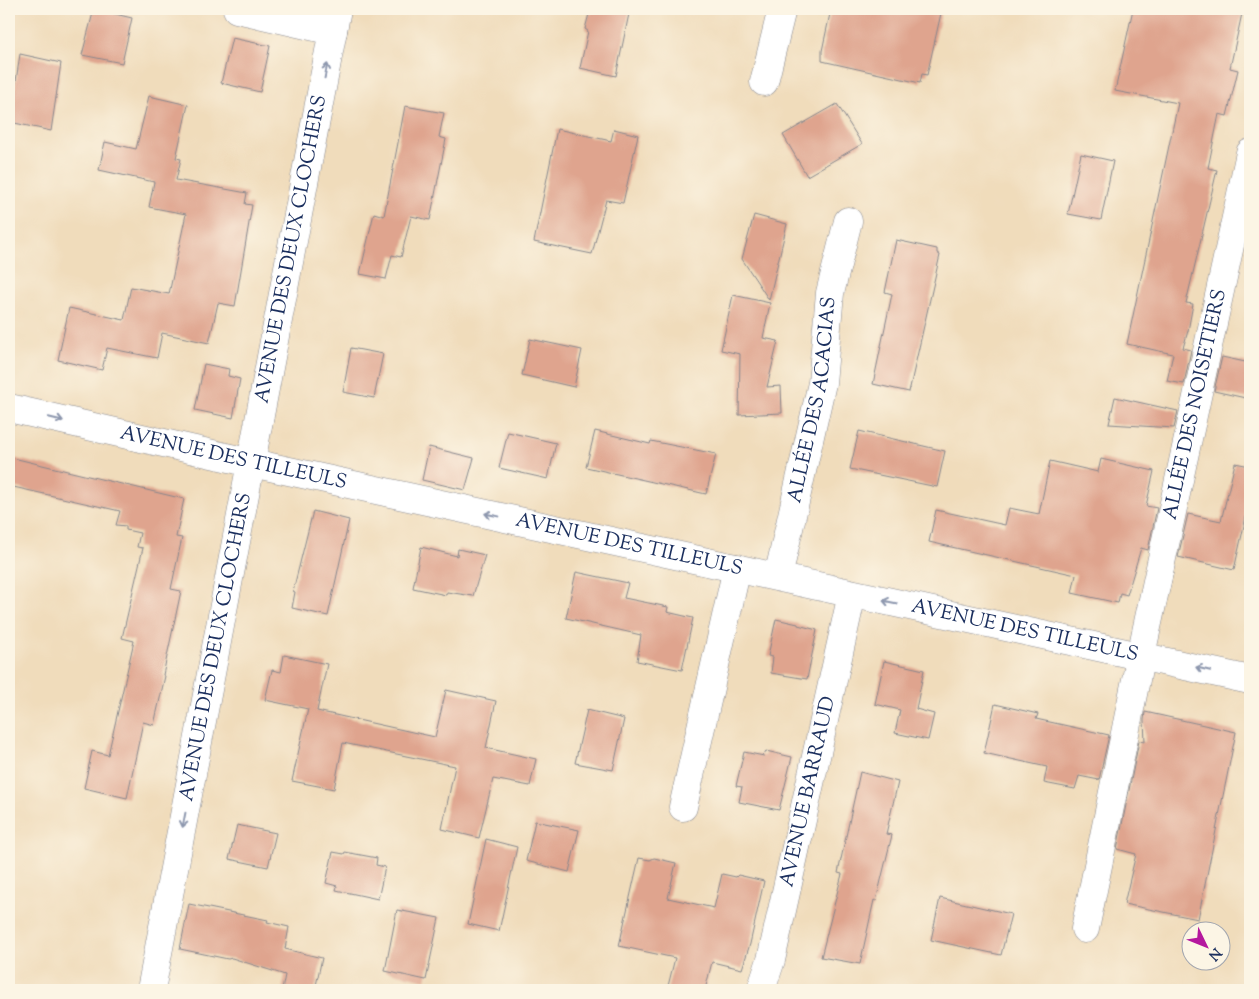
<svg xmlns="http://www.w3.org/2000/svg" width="1259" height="999" font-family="'Sorts Mill Goudy',serif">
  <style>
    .building { fill: #dfa48e }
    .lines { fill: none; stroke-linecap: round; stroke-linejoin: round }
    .minor-casing { stroke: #86868c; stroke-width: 29 }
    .minor { stroke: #fff; stroke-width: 28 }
    .oneway { stroke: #8d97ae }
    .labels { text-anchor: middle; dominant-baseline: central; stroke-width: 4; stroke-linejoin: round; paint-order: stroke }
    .street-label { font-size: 20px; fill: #1b2f5e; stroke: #fcf5e5 }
  </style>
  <rect width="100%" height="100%" fill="#fcf5e5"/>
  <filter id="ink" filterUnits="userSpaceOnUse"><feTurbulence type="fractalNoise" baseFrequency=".02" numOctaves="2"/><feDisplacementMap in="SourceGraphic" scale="10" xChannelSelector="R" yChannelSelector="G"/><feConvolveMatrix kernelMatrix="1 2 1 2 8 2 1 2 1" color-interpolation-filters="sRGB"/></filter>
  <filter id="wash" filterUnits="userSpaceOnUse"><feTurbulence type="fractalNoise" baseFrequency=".0096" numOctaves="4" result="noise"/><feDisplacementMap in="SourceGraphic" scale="20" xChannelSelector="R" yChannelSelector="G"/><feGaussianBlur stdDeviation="1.12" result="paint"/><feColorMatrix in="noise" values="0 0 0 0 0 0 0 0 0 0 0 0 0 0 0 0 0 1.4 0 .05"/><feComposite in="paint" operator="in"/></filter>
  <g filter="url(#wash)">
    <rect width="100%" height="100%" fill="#f0dcbb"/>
    <g id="blocks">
      <g class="building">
        <path d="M94 9 132 18 122 63 82 55Z"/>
        <path d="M593 9H630L616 76 580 68 588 31 585 29 589 14 592 13Z"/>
        <path d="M831 9H942L927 75 922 74 920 83 822 61V51Z"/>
        <path d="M1133 9H1243L1230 68 1238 70 1227 116 1219 114 1208 168 1217 170 1186 303 1193 304 1188 331 1183 348 1191 350 1184 384 1167 381 1173 354 1127 344 1178 103 1115 91Z"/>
        <path d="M232 38 270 46 260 92 221 83Z"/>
        <path d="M20 54 61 63 51 131 10 122Z"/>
        <path d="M149 96 188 105 176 158 181 159 176 180 247 193 245 204 252 205 235 306 218 303 209 343 162 333 157 358 107 348 102 370 58 360 69 308 124 320 131 287 169 294 186 214 149 207 154 182 99 170 105 142 136 149Z"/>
        <path d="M837 104 862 144 807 176 783 135Z"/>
        <path d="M405 106 444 113 439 137 446 139 430 220 411 216 401 257 392 255 386 279 360 274 374 213 384 216Z"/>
        <path d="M557 129 611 141 614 129 638 135 623 203 606 200 592 254 534 242Z"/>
        <path d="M1081 154 1113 161 1101 220 1068 214Z"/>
        <path d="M754 215 787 224 769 300 742 259Z"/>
        <path d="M896 240 937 249V253L940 255 909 392 873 384 892 294 885 292Z"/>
        <path d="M733 295 770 303 763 338 778 341 767 387 781 386 782 413 739 415 740 354 721 350Z"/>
        <path d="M530 339 582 350 574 387 522 375Z"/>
        <path d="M351 348 383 354 374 398 343 392Z"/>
        <path d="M1222 357 1250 363V399L1214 391Z"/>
        <path d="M204 364 229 369 228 376 240 379 233 418 195 410Z"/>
        <path d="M1115 397 1178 411 1174 428 1109 424Z"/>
        <path d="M595 431 650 444 651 441 716 454 706 494 586 467Z"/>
        <path d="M859 431 945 451 937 487 850 469Z"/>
        <path d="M508 432 556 443 548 479 499 468Z"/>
        <path d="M429 447 474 458 465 490 422 480Z"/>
        <path d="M9 457 184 499 176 537 182 538 171 589 181 591 163 675 165 676 154 725 143 722 127 798 84 788 92 751 108 755 134 641 122 638 143 548 137 547 140 533 126 530V526L116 525 120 511 9 486Z"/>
        <path d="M1101 459 1154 471 1146 506 1157 508 1148 550 1141 548 1127 595 1120 593 1118 603 1072 593 1076 575 929 542 936 510 1005 525 1009 508 1039 514 1050 461 1098 472Z"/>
        <path d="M1235 463 1250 466V499L1234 570 1178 557 1188 514 1221 521Z"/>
        <path d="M313 511 349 520 328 616 292 608 295 592 293 591Z"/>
        <path d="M421 547 457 556 458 549 485 555 473 596 447 592 446 595 413 588Z"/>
        <path d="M576 572 628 583 624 598 668 607 667 612 693 618 682 670 637 661 641 635 566 618Z"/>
        <path d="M776 619 798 624V625L817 630 807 679 771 673 773 657 768 656Z"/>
        <path d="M284 655 327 664 317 711 435 737 446 690 496 701 486 748 536 759 530 786 493 779 479 838 442 829 455 766 343 743 334 789 292 781 308 709 265 700 272 670 281 672Z"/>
        <path d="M884 661 924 670 916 709 934 714 928 740 895 733 900 710 875 704Z"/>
        <path d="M995 704 1038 714 1036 719 1109 735 1099 780 1079 776 1075 789 1044 783 1047 767 984 753Z"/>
        <path d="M587 710 624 719 613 770 575 763Z"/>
        <path d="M1145 712 1236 732 1198 919 1124 904 1136 854 1117 849 1139 741 1145 742 1144 720Z"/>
        <path d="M766 751 792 757 779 810 739 802 742 787 736 786 744 752 764 756Z"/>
        <path d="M860 772 898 782 886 834 892 835 876 901 874 900 860 964 821 957 842 874 838 873Z"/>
        <path d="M535 821 579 830 569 872 526 861Z"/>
        <path d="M237 825 276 833 268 867 229 859Z"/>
        <path d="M486 839 517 847 499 931 468 924Z"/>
        <path d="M333 852 344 854 345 852 377 858 376 865 385 867 378 899 336 890 337 886 326 883Z"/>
        <path d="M639 858 650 860 654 858 676 863 668 898 714 908 722 874 736 877 738 875 764 881 750 944 742 969 712 962 705 990H667L675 958 619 946Z"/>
        <path d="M940 898 1011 914 1001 955 931 940Z"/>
        <path d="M189 904 268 920 267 922 289 927 285 949 322 958 315 990H282L285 975 232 958 228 959 180 949Z"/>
        <path d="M397 910 439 918 426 980 385 971Z"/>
      </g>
    </g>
  </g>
  <g filter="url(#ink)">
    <use href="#blocks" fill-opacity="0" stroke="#86868c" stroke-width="1"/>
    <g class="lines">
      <g class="minor-casing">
        <g id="minor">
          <path d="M237 9 333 31"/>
          <path d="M764 82 782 9"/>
          <path id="s1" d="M9 408 252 463 1250 680"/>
          <path id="s2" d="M778 577 822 383 830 293 848 221"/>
          <path d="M683 807 737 568"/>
          <path id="s3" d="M1085 929 1141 655 1250 153"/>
          <path id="s4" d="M151 990 337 9"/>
          <path id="s5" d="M761 990 771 960 852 594"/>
        </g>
      </g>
      <use href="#minor" class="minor"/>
    </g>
    <defs><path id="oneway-shaft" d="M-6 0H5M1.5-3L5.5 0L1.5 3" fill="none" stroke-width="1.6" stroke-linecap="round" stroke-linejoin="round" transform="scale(1.25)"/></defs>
    <g class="oneway">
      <use href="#oneway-shaft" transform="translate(326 71) rotate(-79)"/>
      <use href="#oneway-shaft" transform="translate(56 419) rotate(13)"/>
      <use href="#oneway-shaft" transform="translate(492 515) rotate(-168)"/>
      <use href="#oneway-shaft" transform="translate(890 602) rotate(-168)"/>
      <use href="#oneway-shaft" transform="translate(1203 669) rotate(-167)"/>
      <use href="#oneway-shaft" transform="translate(184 820) rotate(101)"/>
    </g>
  </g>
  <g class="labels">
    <g class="street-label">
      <text stroke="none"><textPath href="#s4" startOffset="754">AVENUE DES DEUX CLOCHERS</textPath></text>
      <text stroke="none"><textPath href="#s2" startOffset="181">ALLÉE DES ACACIAS</textPath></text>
      <text stroke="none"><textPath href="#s3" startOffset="536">ALLÉE DES NOISETIERS</textPath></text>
      <text stroke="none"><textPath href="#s1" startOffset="230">AVENUE DES TILLEULS</textPath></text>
      <text stroke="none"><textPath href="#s1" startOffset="635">AVENUE DES TILLEULS</textPath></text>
      <text stroke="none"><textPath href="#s1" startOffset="1040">AVENUE DES TILLEULS</textPath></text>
      <text stroke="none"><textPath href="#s4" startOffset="349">AVENUE DES DEUX CLOCHERS</textPath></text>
      <text stroke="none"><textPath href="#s5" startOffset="204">AVENUE BARRAUD</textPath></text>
    </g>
  </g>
  <rect width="1259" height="999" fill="none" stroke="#fcf5e5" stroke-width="30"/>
  <g transform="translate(1206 946) rotate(133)"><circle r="24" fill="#fcf5e5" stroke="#a2a6af"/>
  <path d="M0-4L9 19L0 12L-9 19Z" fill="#b5179e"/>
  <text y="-8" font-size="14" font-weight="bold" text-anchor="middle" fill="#1b2f5e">N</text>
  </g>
</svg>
